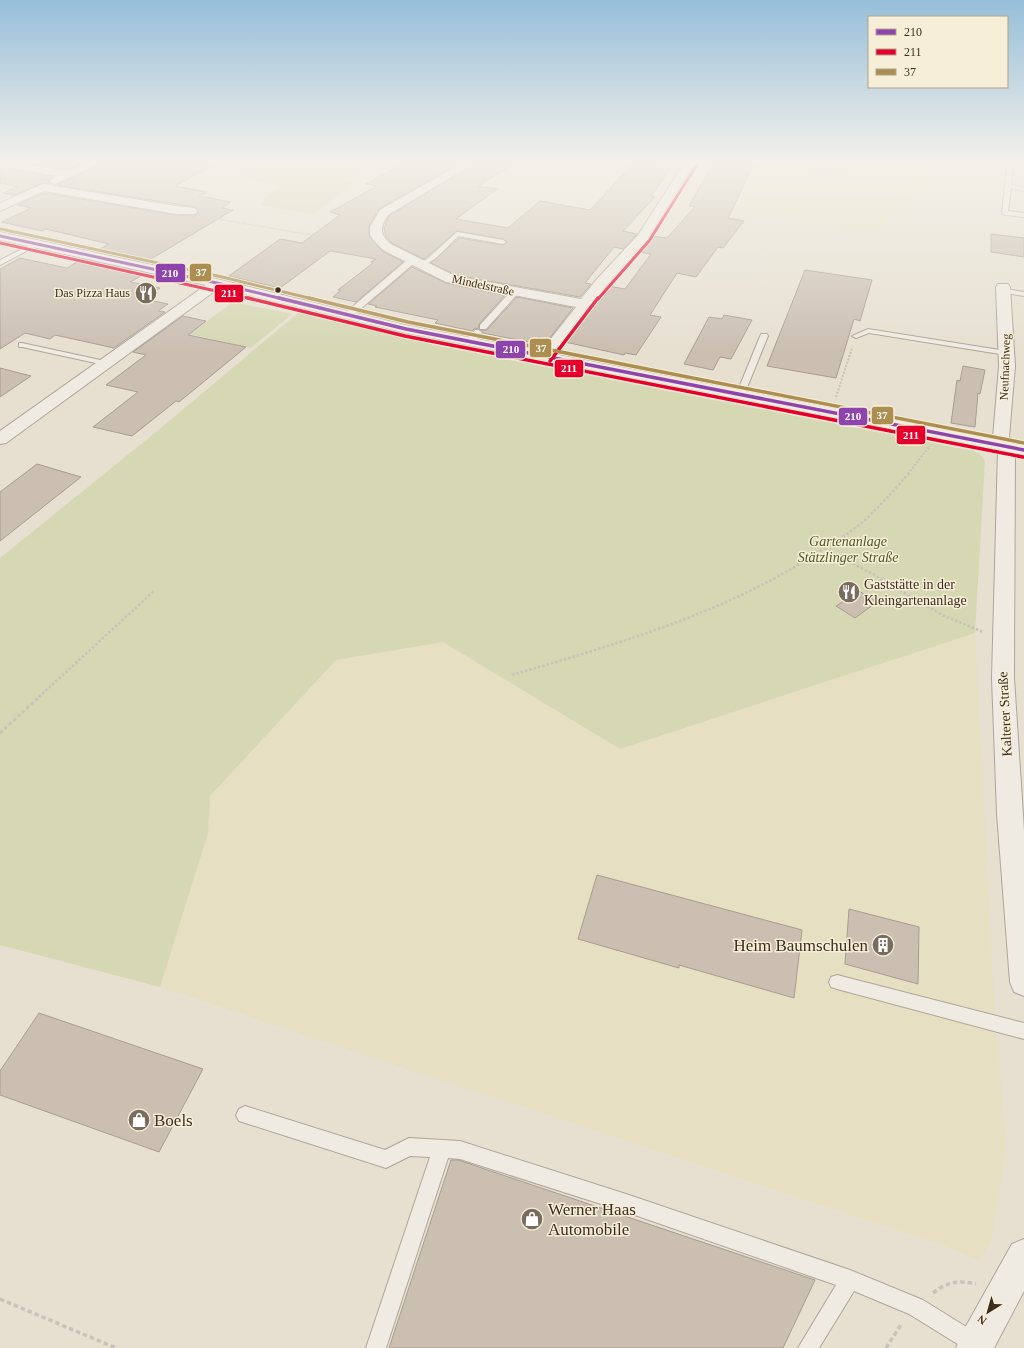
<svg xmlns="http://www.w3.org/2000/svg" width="1024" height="1348" font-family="Georgia,serif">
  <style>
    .farmland { fill: #e6dfc2 }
    .green { fill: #d6d7b3 }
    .building { fill: #cbbfb2; stroke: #a89c90 }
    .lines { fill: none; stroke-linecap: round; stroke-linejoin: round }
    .service-casing { stroke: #ada599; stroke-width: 2 }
    .minor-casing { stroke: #ada599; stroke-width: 2 }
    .path-far4 { stroke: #c8c2b9; stroke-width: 1.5; stroke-dasharray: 1.5 1; stroke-linecap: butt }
    .path-far3 { stroke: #c8c2b9; stroke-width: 2; stroke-dasharray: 2 1.5; stroke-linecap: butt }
    .path-far2 { stroke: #c8c2b9; stroke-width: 2.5; stroke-dasharray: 2.5 2; stroke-linecap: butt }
    .path-far1 { stroke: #c8c2b9; stroke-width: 3; stroke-dasharray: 3.5 2.5; stroke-linecap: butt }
    .path { stroke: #c8c2b9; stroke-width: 3.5; stroke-dasharray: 4.5 3; stroke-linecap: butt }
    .service { fill: #efebe3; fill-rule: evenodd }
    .minor { fill: #efebe3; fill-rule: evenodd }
    .bus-1-far1-casing { stroke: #f7eed8; stroke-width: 4.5 }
    .bus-1-casing { stroke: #f7eed8; stroke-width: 5.5 }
    .bus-2-far1-casing { stroke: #f7eed8; stroke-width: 4.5 }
    .bus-2-casing { stroke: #f7eed8; stroke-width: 5.5 }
    .bus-3-far1-casing { stroke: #f7eed8; stroke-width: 4.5 }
    .bus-3-casing { stroke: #f7eed8; stroke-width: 5.5 }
    .bus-1-far1 { stroke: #8e44ad; stroke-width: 3 }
    .bus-1 { stroke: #8e44ad; stroke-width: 3.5 }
    .bus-2-far1 { stroke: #e4002b; stroke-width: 3 }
    .bus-2 { stroke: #e4002b; stroke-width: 3.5 }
    .bus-3-far1 { stroke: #ad8e51; stroke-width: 3 }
    .bus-3 { stroke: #ad8e51; stroke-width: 3.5 }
    .bus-dot { fill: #3d2e20; stroke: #f7eed8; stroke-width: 1.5 }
    .labels { text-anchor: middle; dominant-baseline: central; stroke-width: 3; stroke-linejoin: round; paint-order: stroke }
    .far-street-label { font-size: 12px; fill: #3d2e20; stroke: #f7eed8 }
    .far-poi-label { font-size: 12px; fill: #3d2e20; stroke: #f7eed8; text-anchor: end }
    .park-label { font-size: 14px; font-style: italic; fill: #4d5a26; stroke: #f7eed8 }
    .poi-label { font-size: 14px; fill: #3d2e20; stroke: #f7eed8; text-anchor: start }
    .street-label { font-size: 14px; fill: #3d2e20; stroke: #f7eed8 }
    .near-poi-label { font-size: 17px; fill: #3d2e20; stroke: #f7eed8; text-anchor: start }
    .line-badge { stroke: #f7eed8; stroke-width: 1.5 }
    .badge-label { font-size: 11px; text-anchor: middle; font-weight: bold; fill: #fff }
  </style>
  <rect width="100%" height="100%" fill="#e7e0d1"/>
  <g class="farmland">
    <path d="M853 162H943L912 199 875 234 746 211 739 204 754 164 834 175 843 173Z"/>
    <path d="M975 633 994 1002 1006 1145 992 1239 979 1261 948 1247 160 987 208 833 210 796 336 660 443 642 620 749Z"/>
  </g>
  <g class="green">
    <path d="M232 162H377L347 181 357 183 312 214 259 205 265 200 262 199 282 186 238 178 254 168 229 164Z"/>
    <path d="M233 302 292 314 251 348 189 334Z"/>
    <path d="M298 313 443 347 973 451 980 454 985 461 975 633 620 749 443 642 336 660 210 796 208 833 160 987 0 945V558L156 432Z"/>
  </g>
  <g class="building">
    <path d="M20 162H84L68 169Z"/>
    <path d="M101 162H218L175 186 207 192 199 196 231 202 222 208 233 210 146 262 96 251 109 244 46 229 42 231 2 222 31 208 18 205 44 193 176 215 195 216 198 212 195 207 57 185 100 165Z"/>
    <path d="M406 162H461L379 209 369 226V236L382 251 403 262 356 302 333 297 341 290H338L373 263 371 262 376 259 330 251 280 288 229 276 280 239 302 243 340 215 330 212 377 186 366 184Z"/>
    <path d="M477 162H517L478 186 497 189 456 219 508 228 540 201 590 210 634 163 671 168 651 196 655 197 623 231 637 234 623 249 614 247 585 283 591 284 580 297 455 275 431 263 459 238 503 245 507 242 503 239 457 231 424 259 392 243 386 236 384 228 389 216Z"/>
    <path d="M714 162H755L728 218 744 221 723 248 718 247 696 277 677 273 650 315 661 317 636 355 625 353 624 355 565 342 608 286 625 289 651 254 638 252 651 236 667 238 695 207 689 206Z"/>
    <path d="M0 168 53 177 48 181 51 184 42 183 13 196 14 195 3 193 17 187 0 183Z"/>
    <path d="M991 234 1024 238V257L991 252Z"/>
    <path d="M20 258 67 268 82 259 132 270 128 272 141 276 130 282 160 288 144 299 168 304 158 311 165 312 114 348 55 335 50 339 25 333 0 349V269Z"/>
    <path d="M412 267 446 283 505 295 479 324 478 329 475 328 472 331 435 323 438 320 375 307 377 306 368 304Z"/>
    <path d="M805 270 872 280 860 321 854 319 836 378 767 366Z"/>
    <path d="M517 297 573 308 549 339 538 337 533 343 483 333 482 330H487Z"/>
    <path d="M724 315 752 320 731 359 720 357 713 370 684 364 709 317 722 319Z"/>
    <path d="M183 316 206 321 188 335 246 347 179 402 176 401 132 436 93 427 138 392 106 385 146 355 133 352Z"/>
    <path d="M963 366 985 370 980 394 978 393 975 427 951 423 957 380 960 381Z"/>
    <path d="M0 368 31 376 0 397Z"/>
    <path d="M37 464 81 477 0 541V492Z"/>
    <path d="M859 591 877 602 855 618 836 606Z"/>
    <path d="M597 875 802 930 794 998 679 965V968L578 939Z"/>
    <path d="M849 909 919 927 918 984 845 964Z"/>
    <path d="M39 1013 203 1069 159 1152 0 1095V1071Z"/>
    <path d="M451 1160H458L815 1280 783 1348H389Z"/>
  </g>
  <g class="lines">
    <g class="service-casing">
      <g id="service">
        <path d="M1011 162H1017L1013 167 1011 185 1024 187V191L1011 188 1008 211 1024 213V217L1005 215 1002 213 1007 167Z"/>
        <path d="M457 232 503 240 506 242 503 244 458 236C449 245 431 267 417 266V262L412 265 351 317H345V313L406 261 417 260V262L426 260Z"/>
        <path d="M36 242 38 243V245L0 265V260Z"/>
        <path d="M1000 288 1024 292V296L1000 292Z"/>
        <path d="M513 289H519L520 291 486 329H480V325Z"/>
        <path d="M868 329 1006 351 1010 353 1006 355 869 333 856 338 852 336Z"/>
        <path d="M475 330H478L482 332 473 344H467L466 342Z"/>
        <path d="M761 334H767L768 336 744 395 740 398 737 397 736 395Z"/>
        <path d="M19 343H22L105 361 109 363 105 365 22 347H19Z"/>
        <path d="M837 975 1024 1023V1039L837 989 831 987 829 982 831 977Z"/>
        <path d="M245 1106 385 1150 409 1138 460 1141 626 1194 850 1270 923 1300 981 1336 984 1343 982 1348H964L909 1314 854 1291 819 1348H798L836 1285 626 1212 460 1159 448 1158 386 1348H366L430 1157 410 1156 386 1168 239 1121 236 1115 239 1109Z"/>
      </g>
    </g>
    <g class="minor-casing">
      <g id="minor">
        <path d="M0 162H12L68 171 87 162H100L99 164 55 184 49 181 57 176 0 166Z"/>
        <path d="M464 162H476L388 215C380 228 379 234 391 244L455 276 581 299 596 280 638 235 685 162H695L647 240 606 286 554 354 994 439 993 437 999 366 996 287 998 284H1008L1010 287 1015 366 1009 437 1013 443 1024 445V455L1015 453 1014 678 1024 830V996L1014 992 1010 982 997 814 992 678 998 450 406 333 219 288 6 443 0 444V431L206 285 0 240V232L217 279 406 325 541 351 576 307 446 282 383 250 374 241 370 235V227L380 210Z"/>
        <path d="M43 184 176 206 195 208 197 211 195 214H176L44 191 0 211V203Z"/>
        <path d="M1024 1239V1291L994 1348H956L961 1335 1012 1244Z"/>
      </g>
    </g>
    <g class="path-far4">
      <path d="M206 217 347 241"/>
      <path d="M355 219 362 220"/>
      <path d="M294 247 309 249"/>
      <path d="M287 250 304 253"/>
      <path d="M282 253 301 257"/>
      <path d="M277 259 293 262"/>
      <path d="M273 262 290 265"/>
      <path d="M265 267 282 270"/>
      <path d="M262 271 277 274"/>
    </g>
    <g class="path-far3">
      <path d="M836 397 852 348"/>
      <path d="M908 474 929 447"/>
    </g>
    <g class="path-far2">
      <path d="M825 549 873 574 942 615 983 632"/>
      <path d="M512 675C620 643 729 612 823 549 837 540 853 531 865 520 881 505 895 489 909 473"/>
      <path d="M39 697 154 591"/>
    </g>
    <path class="path-far1" d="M0 733 40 696"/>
    <g class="path">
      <path d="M933 1293C947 1282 958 1280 976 1284"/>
      <path d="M0 1299 116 1348"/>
      <path d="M886 1348 902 1323"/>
    </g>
    <use href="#service" class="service"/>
    <use href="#minor" class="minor"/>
    <g class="bus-1-far1-casing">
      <path id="bus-1-far1" d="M0 236 217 283 283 299"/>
    </g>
    <g class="bus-1-casing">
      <path id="bus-1" d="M279 298 406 329 1024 450"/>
    </g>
    <g class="bus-2-far1-casing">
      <g id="bus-2-far1">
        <path d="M0 243 252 299"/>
        <path d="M598 299 649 241 696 166"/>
      </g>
    </g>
    <g class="bus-2-casing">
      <g id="bus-2">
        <path d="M248 298 405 336 1023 457"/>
        <path d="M550 361 598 298"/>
      </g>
    </g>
    <g class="bus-3-far1-casing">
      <path id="bus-3-far1" d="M1 229 218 276 313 299"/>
    </g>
    <g class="bus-3-casing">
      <path id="bus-3" d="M309 298 408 322 1024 443"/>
    </g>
    <use href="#bus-1-far1" class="bus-1-far1"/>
    <use href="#bus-1" class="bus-1"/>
    <use href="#bus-2-far1" class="bus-2-far1"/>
    <use href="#bus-2" class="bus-2"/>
    <use href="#bus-3-far1" class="bus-3-far1"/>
    <use href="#bus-3" class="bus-3"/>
  </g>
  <linearGradient id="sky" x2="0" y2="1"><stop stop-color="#96bed9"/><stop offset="0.46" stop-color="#f4f1ea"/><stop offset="1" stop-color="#f4f1ea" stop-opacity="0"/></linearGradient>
  <rect width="1024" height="350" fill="url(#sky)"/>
  <defs>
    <g id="restaurant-disc" transform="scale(1.15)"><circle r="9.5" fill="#786c5e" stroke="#f7eed8"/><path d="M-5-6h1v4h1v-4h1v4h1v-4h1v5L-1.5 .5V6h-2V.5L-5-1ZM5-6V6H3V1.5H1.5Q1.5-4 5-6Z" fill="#fff"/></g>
    <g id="building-disc" transform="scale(1.15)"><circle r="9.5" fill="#786c5e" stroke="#f7eed8"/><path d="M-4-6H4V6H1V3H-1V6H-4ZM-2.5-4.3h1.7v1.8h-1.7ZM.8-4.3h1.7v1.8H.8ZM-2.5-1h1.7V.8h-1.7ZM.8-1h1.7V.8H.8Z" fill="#fff"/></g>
    <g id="shop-disc" transform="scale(1.15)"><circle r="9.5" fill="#786c5e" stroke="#f7eed8"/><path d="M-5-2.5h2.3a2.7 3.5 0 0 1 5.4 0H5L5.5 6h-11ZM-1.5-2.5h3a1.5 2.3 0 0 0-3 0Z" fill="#fff"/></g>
  </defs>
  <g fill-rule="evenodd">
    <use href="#restaurant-disc" x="146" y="293"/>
    <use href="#restaurant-disc" x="849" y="592"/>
    <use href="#building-disc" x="883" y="945"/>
    <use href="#shop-disc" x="139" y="1120"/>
    <use href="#shop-disc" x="532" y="1219"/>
  </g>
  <circle class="bus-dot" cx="278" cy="290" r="3.5"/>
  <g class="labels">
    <g class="far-street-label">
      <text transform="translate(483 285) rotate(12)">Mindelstraße</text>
      <text transform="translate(1005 367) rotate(-88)">Neufnachweg</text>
    </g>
    <g class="far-poi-label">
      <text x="130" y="293">Das Pizza Haus</text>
    </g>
    <g class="park-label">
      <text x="848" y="541">Gartenanlage<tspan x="848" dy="16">Stätzlinger Straße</tspan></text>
    </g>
    <g class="poi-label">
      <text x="864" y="584">Gaststätte in der<tspan x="864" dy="16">Kleingartenanlage</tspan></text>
    </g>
    <g class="street-label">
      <text transform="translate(1005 714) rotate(-93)">Kalterer Straße</text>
    </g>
    <g class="near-poi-label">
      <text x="868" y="945" text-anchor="end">Heim Baumschulen</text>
      <text x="154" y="1120">Boels</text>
      <text x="548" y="1209">Werner Haas<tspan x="548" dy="20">Automobile</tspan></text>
    </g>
  </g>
  <g class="line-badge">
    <rect x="189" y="263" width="23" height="19" rx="4" fill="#ad8e51"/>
    <rect x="155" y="263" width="31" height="20" rx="4" fill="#8e44ad"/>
    <rect x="214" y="284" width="30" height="19" rx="4" fill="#e4002b"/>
    <rect x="529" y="338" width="23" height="20" rx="4" fill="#ad8e51"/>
    <rect x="495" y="340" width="31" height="19" rx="4" fill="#8e44ad"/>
    <rect x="554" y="359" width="30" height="19" rx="4" fill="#e4002b"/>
    <rect x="871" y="406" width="23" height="19" rx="4" fill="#ad8e51"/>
    <rect x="838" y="407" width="30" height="19" rx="4" fill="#8e44ad"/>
    <rect x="896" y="425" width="30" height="20" rx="4" fill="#e4002b"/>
  </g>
  <g class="badge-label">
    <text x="201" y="276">37</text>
    <text x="170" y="277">210</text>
    <text x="229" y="297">211</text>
    <text x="541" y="352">37</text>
    <text x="511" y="353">210</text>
    <text x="569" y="372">211</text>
    <text x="882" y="419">37</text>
    <text x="853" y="420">210</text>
    <text x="911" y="439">211</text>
  </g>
  <rect x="868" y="16" width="140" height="72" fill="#f7eed8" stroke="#ada18e"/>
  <rect x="876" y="29" width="20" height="6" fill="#8e44ad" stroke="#ada18e"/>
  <text x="904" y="36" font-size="12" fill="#3d2e20">210</text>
  <rect x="876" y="49" width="20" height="6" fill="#e4002b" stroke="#ada18e"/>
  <text x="904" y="56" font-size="12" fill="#3d2e20">211</text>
  <rect x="876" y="69" width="20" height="6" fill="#ad8e51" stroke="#ada18e"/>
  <text x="904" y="76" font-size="12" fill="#3d2e20">37</text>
  <g transform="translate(988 1312) rotate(217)" stroke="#f7eed8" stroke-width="3" paint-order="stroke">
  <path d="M0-3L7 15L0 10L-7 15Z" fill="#3d2e20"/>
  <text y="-6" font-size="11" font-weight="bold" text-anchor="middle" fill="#3d2e20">N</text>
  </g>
</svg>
